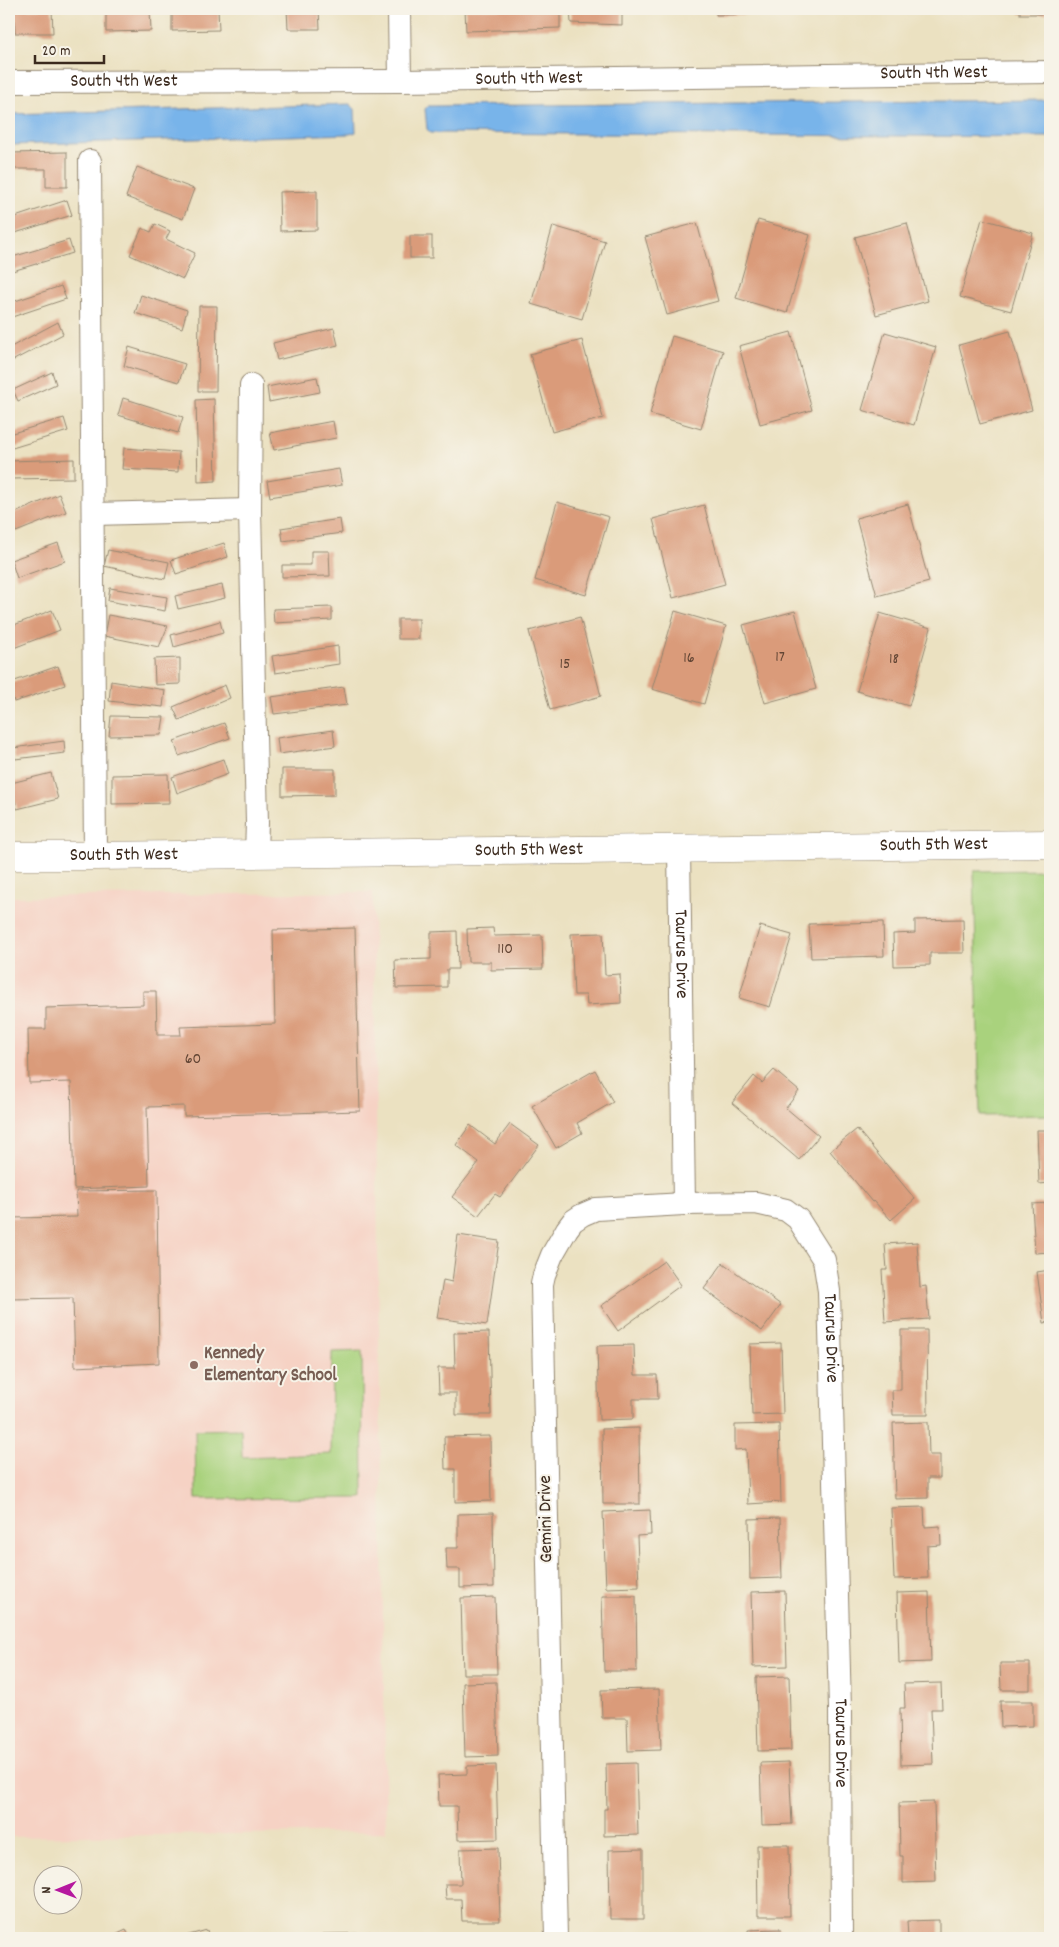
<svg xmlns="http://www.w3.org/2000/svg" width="1059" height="1947" font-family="Dekko,sans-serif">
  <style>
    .built { fill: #f6d2c4 }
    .green { fill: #a9d27d; stroke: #727e4e }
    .water { fill: #78b4ea; stroke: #5a6f84 }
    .building { fill: #da9b7a }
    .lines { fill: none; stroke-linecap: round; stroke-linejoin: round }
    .minor-casing { stroke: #938670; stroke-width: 24 }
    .tertiary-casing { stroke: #938670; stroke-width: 29 }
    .minor { stroke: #fff; stroke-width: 22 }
    .tertiary { stroke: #fff; stroke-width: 28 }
    .education-dot { fill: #8d6e63; stroke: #f7f3e8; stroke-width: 2 }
    .labels { text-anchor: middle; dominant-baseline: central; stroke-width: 4; stroke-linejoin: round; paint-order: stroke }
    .number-label { font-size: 16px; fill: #634635 }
    .street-label { font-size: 19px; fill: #3b2a1e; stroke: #f7f3e8 }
    .education-label { font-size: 19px; font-weight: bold; fill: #785e54; stroke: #f7f3e8; text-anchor: start }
  </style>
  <rect width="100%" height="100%" fill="#f7f3e8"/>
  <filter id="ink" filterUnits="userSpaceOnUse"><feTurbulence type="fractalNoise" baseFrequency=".02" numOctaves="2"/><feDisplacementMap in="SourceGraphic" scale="10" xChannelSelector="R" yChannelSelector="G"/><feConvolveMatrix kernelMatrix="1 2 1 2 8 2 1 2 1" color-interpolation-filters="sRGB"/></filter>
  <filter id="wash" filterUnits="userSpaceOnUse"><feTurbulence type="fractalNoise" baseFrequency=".0096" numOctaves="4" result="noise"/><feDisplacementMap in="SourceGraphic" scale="20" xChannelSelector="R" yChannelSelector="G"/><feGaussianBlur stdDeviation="1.12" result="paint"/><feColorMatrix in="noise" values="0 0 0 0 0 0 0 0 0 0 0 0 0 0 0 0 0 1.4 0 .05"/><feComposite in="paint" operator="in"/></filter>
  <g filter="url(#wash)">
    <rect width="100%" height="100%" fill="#ebe1c1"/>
    <path class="built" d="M373 892 386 1832 9 1837V897Z"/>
    <g class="green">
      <path d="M1050 870V1115L980 1116 974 871Z"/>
      <path d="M362 1351 363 1498 196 1499 195 1430 241 1429 242 1457 331 1454 332 1352Z"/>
    </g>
    <g class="water">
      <path d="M1050 100V137L430 133 427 129 425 109 428 106Z"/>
      <path d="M350 104 355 109 356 132 350 134 9 145V114Z"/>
    </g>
    <g id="blocks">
      <g class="building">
        <path d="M14 9H52L53 33H15Z"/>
        <path d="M106 9H150L151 31 106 32Z"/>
        <path d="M172 9H218L219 30 172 31Z"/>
        <path d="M287 9H319L320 29H288Z"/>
        <path d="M465 9H560V28L466 31Z"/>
        <path d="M570 9H622V25L571 23Z"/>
        <path d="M716 9H760L761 14 716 15Z"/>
        <rect x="1020" y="9" width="30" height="5"/>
        <path d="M67 152V187H46V169H10L9 153Z"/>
        <path d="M137 167 194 189 183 219 126 197Z"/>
        <path d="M317 191V230L280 231 279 192Z"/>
        <path d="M67 200 72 215 9 235V219Z"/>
        <path d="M982 219 1033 233 1011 311 960 297Z"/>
        <path d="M758 220 810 235 787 313 736 298Z"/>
        <path d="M697 223 718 301 667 315 645 237Z"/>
        <path d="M907 223 928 301 876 315 855 237Z"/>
        <path d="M155 224 170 231 166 239 195 253 183 279 130 255 142 228 151 232Z"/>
        <path d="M553 226 605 241 582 319 531 304Z"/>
        <rect x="410" y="236" width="22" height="22"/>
        <path d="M69 240 73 253 9 272V258Z"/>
        <path d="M61 286 66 299 9 318V303Z"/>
        <path d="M141 295 187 310 182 328 135 313Z"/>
        <path d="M199 306H217L216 391H198Z"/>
        <path d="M58 322 63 334 12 361 9 355V348Z"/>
        <path d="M334 328 338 345 277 360 273 343Z"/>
        <path d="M1010 331 1032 410 980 424 959 345Z"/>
        <path d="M791 332 812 410 760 424 739 346Z"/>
        <path d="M885 332 936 347 914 425 862 410Z"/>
        <path d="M672 336 723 351 701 429 650 414Z"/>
        <path d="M582 340 603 418 552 432 530 354Z"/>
        <path d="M129 347 185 364 179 382 124 366Z"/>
        <path d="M52 372 56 384 18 401 13 390Z"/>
        <path d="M317 377 320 392 269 402 267 387Z"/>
        <path d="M123 398 183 417 178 433 118 415Z"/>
        <path d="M214 399 216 481 198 482 196 400Z"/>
        <path d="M64 418 68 431 9 449V434Z"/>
        <path d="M333 421 336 438 274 450 270 433Z"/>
        <path d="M124 448 179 452 178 472 122 469Z"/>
        <path d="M74 459V478L9 479V461Z"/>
        <path d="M339 469 342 485 270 497 267 481Z"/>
        <path d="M59 494 66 512 16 532 10 515Z"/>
        <path d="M557 502 609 517 586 595 535 580Z"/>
        <path d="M908 504 929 582 877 596 856 518Z"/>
        <path d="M704 505 725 584 673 598 653 519Z"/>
        <path d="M340 519 342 533 283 541 281 528Z"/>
        <path d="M58 543 65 561 17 578 11 560Z"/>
        <path d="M224 543 228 557 176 574 171 560Z"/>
        <path d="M108 550 169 562 165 579 104 566Z"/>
        <path d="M311 551H329L330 576 282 577V565H311Z"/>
        <path d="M222 585 225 598 178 609 175 596Z"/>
        <path d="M110 588 167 597 165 611 108 601Z"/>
        <path d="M332 607V620L274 623 273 609Z"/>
        <path d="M52 610 60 630 11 649 9 643V627Z"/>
        <path d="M675 611 726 626 704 704 652 689Z"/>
        <path d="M795 611 816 689 765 703 743 625Z"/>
        <path d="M880 613 931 628 909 706 857 691Z"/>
        <path d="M108 615 168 626 159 647 104 636Z"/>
        <path d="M580 617 601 696 550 710 529 631Z"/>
        <rect x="398" y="619" width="21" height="20"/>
        <path d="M220 621 223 633 174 647 171 635Z"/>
        <path d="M338 646 339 664 275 673 272 656Z"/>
        <path d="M180 658V684L155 685 154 659Z"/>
        <path d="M58 666 65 685 14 702 9 683Z"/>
        <path d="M111 681 165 690 163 707 109 701Z"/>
        <path d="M225 685 230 698 179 720 173 707Z"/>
        <path d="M344 687 347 705 274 714 271 697Z"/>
        <path d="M111 716 164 717 161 735 109 736Z"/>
        <path d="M224 723 230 738 179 756 174 741Z"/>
        <path d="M333 730 335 746 279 754 277 738Z"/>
        <path d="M64 741 65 753 15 759 13 748Z"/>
        <path d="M223 759 228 774 177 793 172 777Z"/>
        <path d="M282 769H335V795L282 796Z"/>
        <path d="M51 773 58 799 17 809 11 783Z"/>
        <path d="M168 774 169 803 112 804V775Z"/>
        <path d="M963 919 964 953H930V965L894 966 893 934 915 933V920Z"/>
        <path d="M883 922 884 956 811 958 809 924Z"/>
        <path d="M760 926 792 935 770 1007 739 998Z"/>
        <path d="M355 928 360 1111 184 1116V1106L147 1107 149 1186 74 1189 71 1082 29 1083 28 1029H46V1008L143 1005V991H156L157 1035H181L180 1027 275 1024 273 930Z"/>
        <path d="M493 928 494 936 542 935 543 969 491 970V962H468L467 929Z"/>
        <path d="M457 931 458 969H447V987L396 988 395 960 431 959V932Z"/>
        <path d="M603 933 605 975 620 974 621 1003 587 1005 586 995H574L571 934Z"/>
        <path d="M595 1070 613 1102 577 1123 582 1133 556 1148 532 1106Z"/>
        <path d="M774 1070 799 1091 786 1108 819 1136 799 1160 732 1103 754 1076 762 1083Z"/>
        <path d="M510 1124 539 1145 500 1197 495 1194 478 1216 452 1197 479 1162 456 1145 470 1125 495 1144Z"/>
        <path d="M857 1129 915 1199 891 1220 874 1201 872 1202 830 1151Z"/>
        <path d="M1037 1130H1050V1183L1039 1184Z"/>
        <path d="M157 1190 159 1363 75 1367 73 1298 9 1299V1218L77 1217 76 1191Z"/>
        <path d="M1050 1203V1252L1035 1253 1032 1204Z"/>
        <path d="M458 1235 499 1241 487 1325 437 1318 443 1280 452 1282Z"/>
        <path d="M917 1242 920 1287 926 1286 929 1319 885 1322 882 1270H887L885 1244Z"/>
        <path d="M664 1261 681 1285 618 1331 601 1306Z"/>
        <path d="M723 1263 781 1305 762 1331 704 1289Z"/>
        <path d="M1050 1270V1322L1044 1323 1037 1272Z"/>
        <path d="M901 1330H927L928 1415H893L892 1390H901Z"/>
        <path d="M489 1332 491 1415H456V1393H439L438 1368H455L454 1333Z"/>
        <path d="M781 1343 783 1414 752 1415 750 1344Z"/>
        <path d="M634 1345 635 1375H657L658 1399H633V1419L599 1420 597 1346Z"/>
        <path d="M928 1422 929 1455H940V1478H928V1498L895 1499 893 1423Z"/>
        <path d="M779 1424 781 1502 748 1504 746 1449 735 1450V1425Z"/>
        <path d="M639 1428 640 1504H603L602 1429Z"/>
        <path d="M490 1436 491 1501 455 1502V1469H445L444 1437Z"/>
        <path d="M924 1507 925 1527 940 1526 941 1545 927 1546 928 1578 894 1579 891 1508Z"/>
        <path d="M650 1510 651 1535 637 1536 639 1587 606 1588 603 1512Z"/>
        <path d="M493 1513 494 1587 460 1588V1569H447L446 1548H458V1514Z"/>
        <path d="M780 1518 782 1578 750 1579 749 1519Z"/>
        <path d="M785 1591 787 1666 753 1667 751 1592Z"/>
        <path d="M929 1592 931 1662 899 1663 897 1593Z"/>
        <path d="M602 1596H636L637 1671H604Z"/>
        <path d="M495 1597 497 1674H463L461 1598Z"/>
        <path d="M1000 1663H1030V1690H1001Z"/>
        <path d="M789 1676 791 1750 758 1751 756 1677Z"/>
        <path d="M496 1682 498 1756 465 1757 463 1683Z"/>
        <path d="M941 1683 942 1709H931L933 1764 901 1765 900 1708H905L904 1684Z"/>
        <path d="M659 1689 661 1750 628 1751 627 1718H602L601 1690Z"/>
        <path d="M1000 1701H1033V1726L1001 1727Z"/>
        <path d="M789 1762 792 1824 762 1825 760 1763Z"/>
        <path d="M636 1763 638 1835 604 1836V1809H607L606 1764Z"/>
        <path d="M496 1765 498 1839 458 1840 457 1806H439L438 1775 467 1774V1766Z"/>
        <path d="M934 1802 936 1882 903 1883V1856H900L899 1803Z"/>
        <path d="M757 1845H789L790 1916H758Z"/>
        <path d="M498 1848 500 1921H462L461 1899H446L445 1884H461L460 1849Z"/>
        <path d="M643 1849V1919H610L609 1850Z"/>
        <path d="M939 1920V1938H908L907 1921Z"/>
        <path d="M126 1929 130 1938H107Z"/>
        <path d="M780 1929V1938H748V1930Z"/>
        <path d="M207 1930 209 1938H178Z"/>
        <path d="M371 1933V1938H323L322 1934Z"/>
      </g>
    </g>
  </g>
  <g filter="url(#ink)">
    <use href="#blocks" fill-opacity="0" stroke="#938670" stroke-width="1"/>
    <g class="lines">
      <g class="minor-casing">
        <g id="minor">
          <path d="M399 9 400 81"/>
          <path id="s1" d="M9 82 400 81 1050 72"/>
          <path d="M90 161 95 856"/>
          <path d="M251 385 250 510 257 823 256 853"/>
          <path d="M94 514 250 510"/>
          <path id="s2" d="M679 849 684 1204 756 1203 786 1210 798 1219 824 1260 829 1291 840 1709 841 1938"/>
          <path d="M556 1938 542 1284 544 1275 552 1255 567 1229 573 1221 582 1215 596 1209 684 1204"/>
        </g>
      </g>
      <g class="tertiary-casing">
        <g id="tertiary">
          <path id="s3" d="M9 856H95L1050 844"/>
        </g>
      </g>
      <use href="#minor" class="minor"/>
      <use href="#tertiary" class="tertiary"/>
    </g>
  </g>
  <circle class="education-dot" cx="194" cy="1365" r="5"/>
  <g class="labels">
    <g class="number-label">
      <text x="780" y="657">17</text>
      <text x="689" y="658">16</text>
      <text x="894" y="659">18</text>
      <text x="565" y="664">15</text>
      <text x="505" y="949">110</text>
      <text x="193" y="1059">60</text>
    </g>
    <g class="street-label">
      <text stroke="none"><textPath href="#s1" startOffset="925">South 4th West</textPath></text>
      <text stroke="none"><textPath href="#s1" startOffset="520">South 4th West</textPath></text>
      <text stroke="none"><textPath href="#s1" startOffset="115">South 4th West</textPath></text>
      <text stroke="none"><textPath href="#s3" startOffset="925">South 5th West</textPath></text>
      <text stroke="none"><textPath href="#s3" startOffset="520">South 5th West</textPath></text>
      <text stroke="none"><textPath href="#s3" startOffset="115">South 5th West</textPath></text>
      <text stroke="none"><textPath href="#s2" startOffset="105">Taurus Drive</textPath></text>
      <text stroke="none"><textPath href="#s2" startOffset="600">Taurus Drive</textPath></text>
      <text transform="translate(547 1519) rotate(-91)">Gemini Drive</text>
      <text stroke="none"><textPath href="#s2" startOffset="1005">Taurus Drive</textPath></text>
    </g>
    <g class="education-label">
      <text x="204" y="1354">Kennedy<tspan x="204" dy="22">Elementary School</tspan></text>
    </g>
  </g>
  <rect width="1059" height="1947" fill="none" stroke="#f7f3e8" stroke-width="30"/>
  <g transform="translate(58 1890) rotate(269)"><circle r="24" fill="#f7f3e8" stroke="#aca397"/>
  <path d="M0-4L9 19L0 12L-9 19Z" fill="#b5179e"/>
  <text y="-8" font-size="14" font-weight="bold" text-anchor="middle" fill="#3b2a1e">N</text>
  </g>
  <path d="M35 55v8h69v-8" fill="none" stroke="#3b2a1e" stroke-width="2.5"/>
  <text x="42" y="55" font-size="15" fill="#3b2a1e" stroke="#f7f3e8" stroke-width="4" paint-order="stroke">20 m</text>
</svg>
